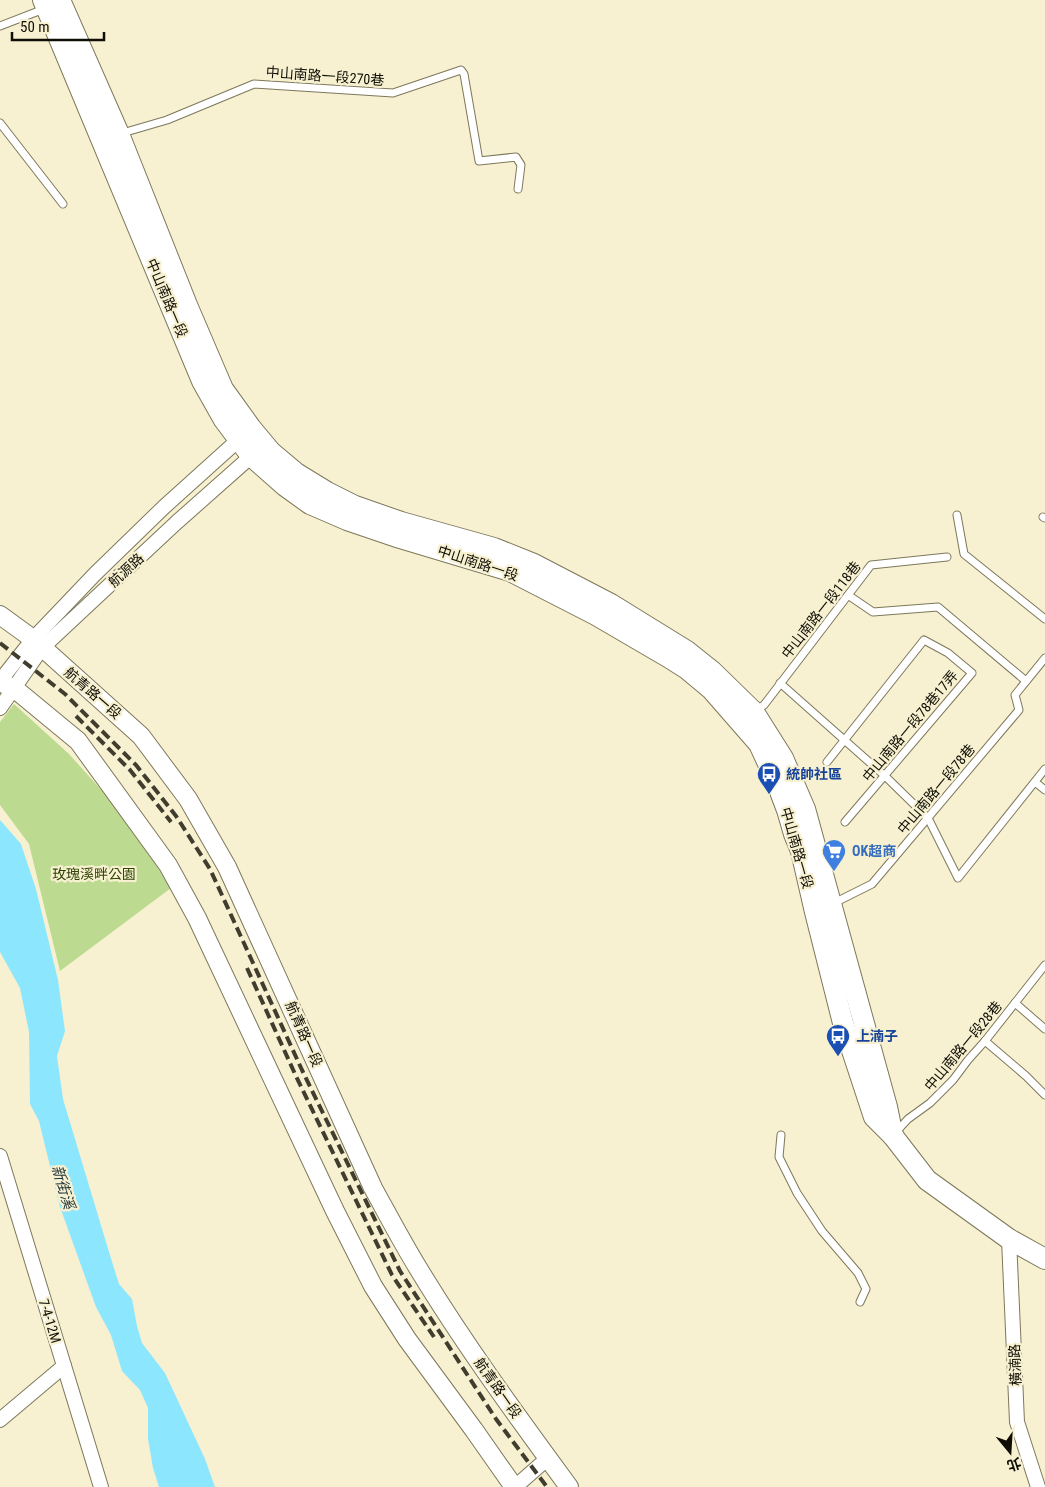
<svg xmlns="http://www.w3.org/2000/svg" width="1045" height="1487" font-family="'Roboto Condensed','Noto Sans TC',sans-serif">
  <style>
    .green { fill: #bcdb91 }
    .water { fill: #8ce7fe }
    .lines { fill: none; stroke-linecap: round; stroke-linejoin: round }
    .service-casing { stroke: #7d785b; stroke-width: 9 }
    .minor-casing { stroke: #7d785b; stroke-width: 16 }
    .tertiary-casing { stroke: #7d785b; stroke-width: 20 }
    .secondary-casing { stroke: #7d785b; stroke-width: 22 }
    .service { stroke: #fff; stroke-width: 7 }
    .minor { stroke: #fff; stroke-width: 14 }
    .tertiary { stroke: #fff; stroke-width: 18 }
    .secondary { stroke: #fff; stroke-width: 20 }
    .rail { stroke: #403d2f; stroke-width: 4; stroke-dasharray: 10 5; stroke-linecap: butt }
    .labels { text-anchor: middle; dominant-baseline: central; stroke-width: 4.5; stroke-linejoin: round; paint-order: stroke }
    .street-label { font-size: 14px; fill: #0f0d04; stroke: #f7f1d1 }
    .transit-label { font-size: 14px; font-weight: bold; fill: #164399; stroke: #f7f1d1; text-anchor: start }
    .shop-label { font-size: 14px; font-weight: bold; fill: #366cbe; stroke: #f7f1d1; text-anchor: start }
    .park-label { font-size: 14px; fill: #304405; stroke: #f7f1d1 }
    .water-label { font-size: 15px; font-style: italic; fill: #1e3339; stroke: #f7f1d1 }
  </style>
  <rect width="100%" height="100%" fill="#f7f1d1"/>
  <path class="green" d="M14 704 69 754 122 813 171 888 60 971 29 844 0 805V722Z"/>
  <path class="water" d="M0 820 21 844 36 889 58 980 65 1031 57 1056 63 1099 109 1252 119 1284 132 1299 137 1326 142 1343 165 1373 205 1459 215 1487H159L153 1468 148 1439V1408L140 1390 122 1371 111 1335 96 1307 60 1207 39 1121 30 1104 29 1032 20 988 0 952Z"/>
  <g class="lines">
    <g class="service-casing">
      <g id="service">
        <path d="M0 26 44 9"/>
        <path d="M0 123 63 204"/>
        <path d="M119 134 167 120 254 84 393 93 461 70 464 74 479 161 516 157 521 165 518 189"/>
        <path d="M957 515 964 554 1045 619"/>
        <path d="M1043 517 1045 518"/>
        <path d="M848 595 873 612 938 607 1026 681"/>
        <path d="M780 683 885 776 928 818 958 878 1045 769"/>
        <path d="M755 711 764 705 871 565 947 557"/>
        <path d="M827 762 924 640 948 653 972 673 845 822"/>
        <path d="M1035 782 1045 790"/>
        <path d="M834 903 872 884 1019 710 1015 695 1045 658"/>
        <path d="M1015 1003 1045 1029"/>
        <path d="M985 1041 1026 1076 1045 1095"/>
        <path d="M896 1132 908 1119 930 1103 953 1080 968 1060 985 1041 1045 965"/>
        <path d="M781 1135 779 1157 797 1193 822 1231 858 1273 866 1289 860 1302"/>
      </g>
    </g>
    <g class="minor-casing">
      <g id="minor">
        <path d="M0 681 33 639 95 574 164 507 245 434"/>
        <path d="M0 708 42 648 177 522 256 452"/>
        <path d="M0 1156 101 1487"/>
        <path d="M1009 1239 1017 1422 1038 1487"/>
        <path d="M0 1420 64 1366"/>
        <path d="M515 1487 548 1458"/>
      </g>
    </g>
    <g class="tertiary-casing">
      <g id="tertiary">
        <path d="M0 615 33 639 141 736 188 799 227 867 373 1188C388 1215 402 1242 418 1268 464 1344 517 1416 569 1487"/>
        <path d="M0 682 15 689 78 741 168 865 197 918 335 1211 373 1286 407 1339 474 1430 514 1487"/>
      </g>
    </g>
    <g class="secondary-casing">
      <g id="secondary">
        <path d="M43 0 202 381 224 420 251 456 285 486 310 504 347 520 400 538 510 571 596 615 668 657 687 669 711 689 759 744 776 781 787 810 794 834 801 851 815 912 843 1023 874 1117 893 1136 927 1180 1009 1239 1045 1259"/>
        <path d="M60 0 119 134 187 305 223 389 251 428 271 452 296 473 327 492 355 506 401 522 494 548 534 564 611 604 687 651 712 671 754 712 783 758 805 809 887 1107 893 1136"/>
      </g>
    </g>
    <use href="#service" class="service"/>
    <use href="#minor" class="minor"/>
    <use href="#tertiary" class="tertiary"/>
    <use href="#secondary" class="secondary"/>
    <g class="rail">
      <path d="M0 643 65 694 136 765 176 816 210 869 302 1070 400 1271 496 1419 547 1487"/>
      <path d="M76 716 130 770 171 822"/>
      <path d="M247 968 295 1074 392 1275 434 1337"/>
    </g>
  </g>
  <defs>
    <g id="bus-pin" transform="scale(1.25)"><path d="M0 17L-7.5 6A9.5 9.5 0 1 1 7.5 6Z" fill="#1a4fb4" stroke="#f7f1d1"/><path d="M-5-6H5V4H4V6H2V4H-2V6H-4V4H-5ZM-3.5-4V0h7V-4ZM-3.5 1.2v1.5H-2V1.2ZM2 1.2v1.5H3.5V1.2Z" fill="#fff"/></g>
    <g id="supermarket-pin" transform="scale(1.25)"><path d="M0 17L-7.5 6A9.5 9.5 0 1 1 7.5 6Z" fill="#3f7fe0" stroke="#f7f1d1"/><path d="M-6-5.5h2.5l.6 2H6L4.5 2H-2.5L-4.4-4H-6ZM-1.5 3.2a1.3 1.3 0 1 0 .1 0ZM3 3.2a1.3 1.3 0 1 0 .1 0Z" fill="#fff"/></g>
  </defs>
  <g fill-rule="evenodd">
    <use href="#bus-pin" x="769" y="774"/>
    <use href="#supermarket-pin" x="834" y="851"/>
    <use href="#bus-pin" x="838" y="1036"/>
  </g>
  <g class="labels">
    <g class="street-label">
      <text transform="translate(325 76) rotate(4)">中山南路一段270巷</text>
      <text transform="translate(167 298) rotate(67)">中山南路一段</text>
      <text transform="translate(478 563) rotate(18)">中山南路一段</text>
      <text transform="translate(126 570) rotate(-43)">航源路</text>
      <text transform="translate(821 610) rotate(-52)">中山南路一段118巷</text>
      <text transform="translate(93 693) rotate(41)">航青路一段</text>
      <text transform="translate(910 726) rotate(-50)">中山南路一段78巷17弄</text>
      <text transform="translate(936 789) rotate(-50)">中山南路一段78巷</text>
      <text transform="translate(797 848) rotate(74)">中山南路一段</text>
      <text transform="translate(304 1034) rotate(66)">航青路一段</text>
      <text transform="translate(963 1046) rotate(-50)">中山南路一段28巷</text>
      <text transform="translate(50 1321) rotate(73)">7-4-12M</text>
      <text transform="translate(1015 1365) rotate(-92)">橫湳路</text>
      <text transform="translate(498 1388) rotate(55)">航青路一段</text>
    </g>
    <g class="transit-label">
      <text x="786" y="774">統帥社區</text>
      <text x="856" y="1036">上湳子</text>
    </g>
    <g class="shop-label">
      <text x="852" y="851">OK超商</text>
    </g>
    <g class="park-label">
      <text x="94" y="874">玫瑰溪畔公園</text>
    </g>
    <g class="water-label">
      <text transform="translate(63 1187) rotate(73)">新街溪</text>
    </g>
  </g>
  <g transform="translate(1010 1452) rotate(162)" stroke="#f7f1d1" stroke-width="4" paint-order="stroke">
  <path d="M0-4L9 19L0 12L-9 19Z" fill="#0f0d04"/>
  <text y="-8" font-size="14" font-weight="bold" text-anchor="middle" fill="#0f0d04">北</text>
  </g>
  <path d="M12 32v8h92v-8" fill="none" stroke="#0f0d04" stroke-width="2.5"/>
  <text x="20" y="32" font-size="15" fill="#0f0d04" stroke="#f7f1d1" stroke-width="4" paint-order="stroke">50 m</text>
</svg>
